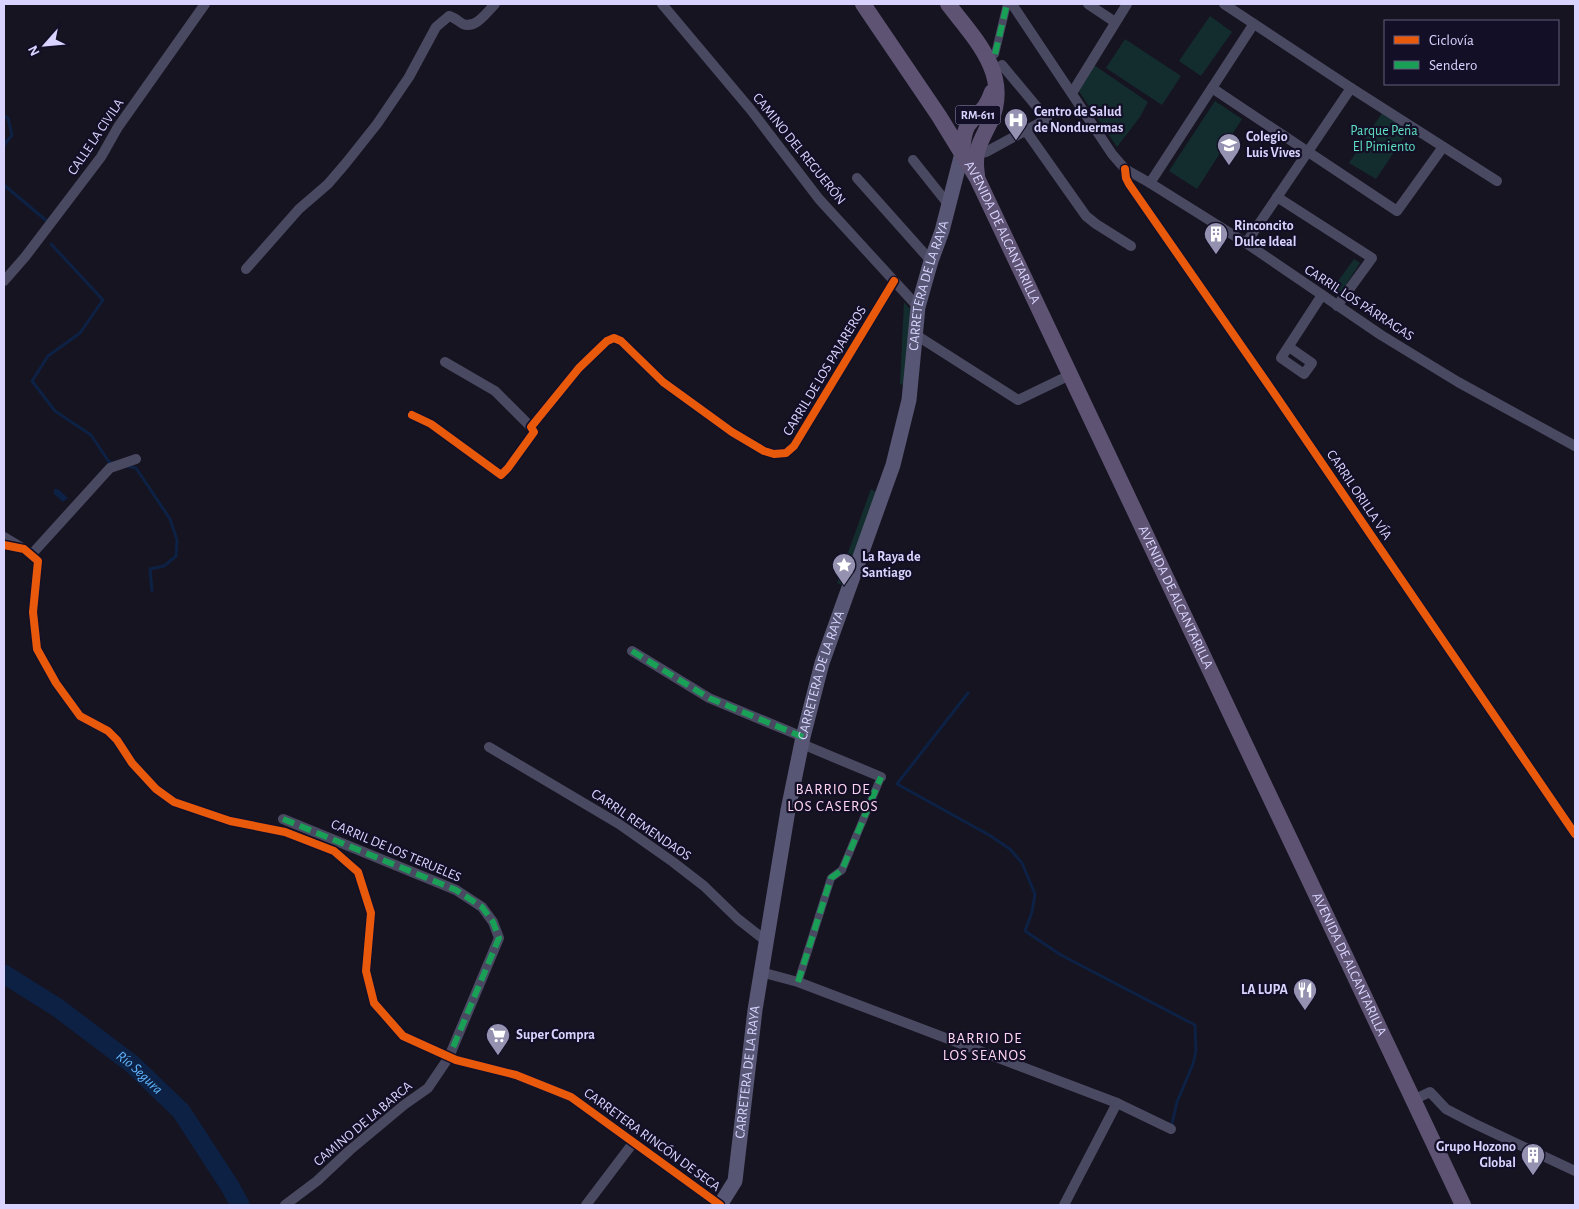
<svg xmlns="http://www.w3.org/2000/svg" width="1579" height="1209" font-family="'Alegreya Sans',sans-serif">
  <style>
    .green { fill: #132c2d }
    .water { fill: #0d2144 }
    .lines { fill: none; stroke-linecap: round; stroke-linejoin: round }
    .stream { stroke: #0d2144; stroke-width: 3 }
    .river { stroke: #0d2144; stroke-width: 19 }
    .pedestrian { stroke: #4a4962; stroke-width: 8 }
    .minor { stroke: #4a4962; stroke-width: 10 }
    .secondary { stroke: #575674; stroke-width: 15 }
    .primary { stroke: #5e5373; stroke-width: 16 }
    .quiet { stroke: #1a9f57; stroke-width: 6; stroke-dasharray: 12 6; stroke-linecap: butt }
    .cycleway-casing { stroke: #130f26; stroke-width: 11 }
    .cycleway { stroke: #e8590c; stroke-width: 8 }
    .labels { text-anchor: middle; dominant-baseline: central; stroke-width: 4.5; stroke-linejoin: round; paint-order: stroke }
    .shield { fill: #130f26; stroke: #9e99be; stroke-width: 1 }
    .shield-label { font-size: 12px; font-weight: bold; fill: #d9d4ff }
    .poi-label { font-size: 14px; font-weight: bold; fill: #d9d4ff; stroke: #130f26; text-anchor: start }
    .park-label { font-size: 14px; fill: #5fe0c0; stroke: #130f26 }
    .street-label { font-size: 14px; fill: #d9d4ff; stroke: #130f26 }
    .neighbourhood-label { font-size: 15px; letter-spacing: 1px; fill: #ffd6f0; stroke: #130f26 }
    .water-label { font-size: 15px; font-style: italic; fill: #62b6ff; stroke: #130f26 }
  </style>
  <rect width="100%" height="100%" fill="#161421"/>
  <g class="green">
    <path d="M1210 16 1232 32 1201 76 1179 61Z"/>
    <path d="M1125 39 1181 76 1162 105 1106 68Z"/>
    <path d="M1094 65 1148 102 1140 117 1117 147 1078 90Z"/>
    <path d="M1215 101 1242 119 1197 189 1169 171Z"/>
    <path d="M1382 113 1409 130 1376 179 1349 163Z"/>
    <path d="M1354 259 1360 263 1338 297 1331 291Z"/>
    <path d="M904 302 911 310 906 386 900 384Z"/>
    <path d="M871 489 878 493 844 586 837 583Z"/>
  </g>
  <path class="water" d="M54 489H58L68 498 63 502 54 494Z"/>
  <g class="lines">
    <g class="stream">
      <path d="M4 116 8 118 12 135 4 145"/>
      <path d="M4 185 48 222"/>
      <path d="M51 244 103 300 80 333 48 356 32 381 55 411 91 435 109 462 115 463"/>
      <path d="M126 466 136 468 170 519 177 540 176 556 164 566 150 569 152 591"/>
      <path d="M968 693 897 784 989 835 1010 849 1022 863 1035 894 1032 912 1025 931 1061 955 1195 1025 1196 1051 1193 1064 1177 1102 1171 1128"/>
    </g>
    <path class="river" id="s1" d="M4 974 58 1008 132 1064 181 1111 231 1188 240 1205"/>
    <g class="pedestrian">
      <path d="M995 54 1007 4"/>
      <path d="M798 982 831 878 842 870 881 777"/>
    </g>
    <g class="minor">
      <path d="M662 4 751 110 819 199 918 307"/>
      <path d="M1012 4 1112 154 1125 169 1150 183 1246 243 1381 335 1458 382 1575 446"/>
      <path d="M1088 4 1115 22"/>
      <path d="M1224 4 1351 88 1497 181"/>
      <path d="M1212 88 1397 211 1443 147"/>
      <path d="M1072 93 1127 4"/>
      <path d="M1026 131 1086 216 1096 224 1131 246"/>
      <path d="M976 154 986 152 1047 119 1002 65"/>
      <path d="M913 160 948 204"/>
      <path d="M1125 169 1126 178 1129 184 1274 393 1575 834"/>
      <path d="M857 178 931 261"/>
      <path d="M1150 183 1253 25"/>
      <path d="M1277 197 1372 258 1337 306"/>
      <path d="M1246 243 1351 88"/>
      <path d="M246 269 299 209 328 184 346 163 377 124 409 77 436 27 449 16C454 17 458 21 463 24 476 29 487 12 495 4"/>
      <path d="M4 281 25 257 101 157 118 127 205 4"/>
      <path d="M916 335 1018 400 1070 375"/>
      <path d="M1289 347 1312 363 1304 374 1281 358 1322 295"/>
      <path d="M445 362 495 391 531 427"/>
      <path d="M412 415 431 424 501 475 508 468 534 432 531 427 579 368 607 341 614 338 621 341 663 382 732 432 764 451 774 454 786 453 794 446 894 281"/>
      <path d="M4 537 24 549 38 561 33 612 37 649 56 683 80 716 108 731 117 740 132 763 156 789 174 802 230 821 285 832 334 851 358 872 371 913 366 971 374 1003 403 1036 456 1060 516 1075 571 1097 720 1205"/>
      <path d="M31 555 110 468 136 459"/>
      <path d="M632 651 709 698 803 737"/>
      <path d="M802 744 881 777"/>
      <path d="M489 747 619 824 673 862 704 886 738 919 766 941"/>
      <path d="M283 819 456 890 482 907 493 922 499 938 449 1057 428 1088 404 1105 350 1150 317 1181 285 1205"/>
      <path d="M761 972 798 982 1117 1103 1064 1205"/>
      <path d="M1413 1100 1430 1092 1446 1109 1473 1123 1575 1171"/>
      <path d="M1117 1103 1171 1129"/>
      <path d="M586 1205 633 1143"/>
    </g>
    <path class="secondary" id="s2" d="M720 1205 735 1181 755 1010 788 810 803 737 822 663 893 465 909 400 918 307 931 261 942 231 962 153"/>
    <g class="primary">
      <path id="s3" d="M863 4 939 116 977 178 1463 1205"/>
      <path d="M948 4C974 38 1011 74 991 120 981 142 973 150 977 175"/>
      <path d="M962 153C963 144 963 133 968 125 979 111 985 112 992 92"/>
    </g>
    <g class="quiet">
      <path d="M995 54 1007 4"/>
      <path d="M632 651 709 698 803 737"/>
      <path d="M283 819 456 890 482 907 493 922 499 938 449 1057"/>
      <path d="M798 982 831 878 842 870 881 777"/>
    </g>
    <g class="cycleway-casing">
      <g id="cycleway">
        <path d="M1125 169 1126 178 1129 184 1274 393 1575 834"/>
        <path d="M412 415 431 424 501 475 508 468 534 432 531 427 579 368 607 341 614 338 621 341 663 382 732 432 764 451 774 454 786 453 794 446 894 281"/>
        <path d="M4 545 24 549 38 561 33 612 37 649 56 683 80 716 108 731 117 740 132 763 156 789 174 802 230 821 285 832 334 851 358 872 371 913 366 971 374 1003 403 1036 456 1060 516 1075 571 1097 720 1205"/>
      </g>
    </g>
    <use href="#cycleway" class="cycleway"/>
  </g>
  <defs>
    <g id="hospital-pin" transform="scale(1.25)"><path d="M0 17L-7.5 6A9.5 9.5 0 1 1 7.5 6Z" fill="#9591b1" stroke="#130f26"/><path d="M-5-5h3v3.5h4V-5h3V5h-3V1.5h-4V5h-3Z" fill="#fff"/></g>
    <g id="school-pin" transform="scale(1.25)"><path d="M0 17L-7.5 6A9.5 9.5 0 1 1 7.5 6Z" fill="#9591b1" stroke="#130f26"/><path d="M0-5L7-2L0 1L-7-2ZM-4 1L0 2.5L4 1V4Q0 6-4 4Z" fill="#fff"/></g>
    <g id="building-pin" transform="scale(1.25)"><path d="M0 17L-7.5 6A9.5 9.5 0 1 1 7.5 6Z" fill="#9591b1" stroke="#130f26"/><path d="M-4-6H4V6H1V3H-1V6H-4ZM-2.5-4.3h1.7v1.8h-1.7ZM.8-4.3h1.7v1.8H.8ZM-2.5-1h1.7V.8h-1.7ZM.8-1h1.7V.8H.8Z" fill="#fff"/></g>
    <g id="sight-pin" transform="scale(1.25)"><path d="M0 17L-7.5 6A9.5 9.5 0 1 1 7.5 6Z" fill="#9591b1" stroke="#130f26"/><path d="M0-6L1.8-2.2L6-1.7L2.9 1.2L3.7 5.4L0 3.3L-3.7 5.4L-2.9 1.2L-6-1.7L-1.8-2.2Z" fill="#fff"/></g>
    <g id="restaurant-pin" transform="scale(1.25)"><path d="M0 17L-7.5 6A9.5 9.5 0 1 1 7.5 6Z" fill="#9591b1" stroke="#130f26"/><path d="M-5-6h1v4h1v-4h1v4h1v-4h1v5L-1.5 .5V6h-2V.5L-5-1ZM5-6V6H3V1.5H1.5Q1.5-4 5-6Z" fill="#fff"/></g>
    <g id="supermarket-pin" transform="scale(1.25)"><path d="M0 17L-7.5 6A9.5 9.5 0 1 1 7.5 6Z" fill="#9591b1" stroke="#130f26"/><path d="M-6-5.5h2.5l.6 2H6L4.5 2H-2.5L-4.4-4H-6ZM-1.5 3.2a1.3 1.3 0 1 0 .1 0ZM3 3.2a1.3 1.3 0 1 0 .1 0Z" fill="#fff"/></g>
  </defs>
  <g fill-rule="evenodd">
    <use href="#hospital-pin" x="1016" y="120"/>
    <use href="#school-pin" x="1229" y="145"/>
    <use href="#building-pin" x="1216" y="234"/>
    <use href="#sight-pin" x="844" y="565"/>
    <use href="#restaurant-pin" x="1305" y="990"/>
    <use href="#supermarket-pin" x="498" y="1035"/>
    <use href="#building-pin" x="1533" y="1155"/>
  </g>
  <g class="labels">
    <rect class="shield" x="955.5" y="105.5" width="45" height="19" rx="4"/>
    <g class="shield-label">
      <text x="978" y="115">RM-611</text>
    </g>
    <g class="poi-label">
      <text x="1034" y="112">Centro de Salud<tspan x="1034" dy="16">de Nonduermas</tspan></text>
      <text x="1246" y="137">Colegio<tspan x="1246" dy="16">Luis Vives</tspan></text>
      <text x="1234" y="226">Rinconcito<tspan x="1234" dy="16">Dulce Ideal</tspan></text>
      <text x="862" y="557">La Raya de<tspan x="862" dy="16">Santiago</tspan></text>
      <text x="1288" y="990" text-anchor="end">LA LUPA</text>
      <text x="516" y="1035">Super Compra</text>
      <text x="1516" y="1147" text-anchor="end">Grupo Hozono<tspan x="1516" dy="16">Global</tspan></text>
    </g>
    <g class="park-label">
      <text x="1384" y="131">Parque Peña<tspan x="1384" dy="16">El Pimiento</tspan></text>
    </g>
    <g class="street-label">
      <text transform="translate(96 137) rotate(-56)">CALLE LA CIVILA</text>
      <text transform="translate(799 149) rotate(51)">CAMINO DEL REGUERÓN</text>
      <text stroke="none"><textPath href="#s3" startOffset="268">AVENIDA DE ALCANTARILLA</textPath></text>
      <text stroke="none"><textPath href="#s2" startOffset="948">CARRETERA DE LA RAYA</textPath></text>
      <text transform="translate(1359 303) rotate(33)">CARRIL LOS PÁRRAGAS</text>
      <text transform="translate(825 371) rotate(-59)">CARRIL DE LOS PAJAREROS</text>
      <text transform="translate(1359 495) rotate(56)">CARRIL ORILLA VÍA</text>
      <text stroke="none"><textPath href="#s3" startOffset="672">AVENIDA DE ALCANTARILLA</textPath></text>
      <text stroke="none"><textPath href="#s2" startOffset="542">CARRETERA DE LA RAYA</textPath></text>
      <text transform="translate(641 825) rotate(34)">CARRIL REMENDAOS</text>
      <text transform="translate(396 851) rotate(23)">CARRIL DE LOS TERUELES</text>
      <text stroke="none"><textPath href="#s3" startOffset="1078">AVENIDA DE ALCANTARILLA</textPath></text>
      <text stroke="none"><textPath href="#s2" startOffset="138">CARRETERA DE LA RAYA</textPath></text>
      <text transform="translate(363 1124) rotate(-40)">CAMINO DE LA BARCA</text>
      <text transform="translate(652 1140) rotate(36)">CARRETERA RINCÓN DE SECA</text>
    </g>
    <g class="neighbourhood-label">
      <text x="833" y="789">BARRIO DE<tspan x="833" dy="17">LOS CASEROS</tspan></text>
      <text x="985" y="1038">BARRIO DE<tspan x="985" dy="17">LOS SEANOS</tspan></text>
    </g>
    <g class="water-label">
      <text stroke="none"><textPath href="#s1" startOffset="168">Río Segura</textPath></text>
    </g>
  </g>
  <rect width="1579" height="1209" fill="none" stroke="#d9d4ff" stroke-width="10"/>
  <rect x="1384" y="20" width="175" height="65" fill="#130f26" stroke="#625e7d"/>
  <rect x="1394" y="36" width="25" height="8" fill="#e8590c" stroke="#625e7d"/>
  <text x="1429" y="45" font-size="15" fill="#d9d4ff">Ciclovía</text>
  <rect x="1394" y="61" width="25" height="8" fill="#1a9f57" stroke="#625e7d"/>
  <text x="1429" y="70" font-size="15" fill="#d9d4ff">Sendero</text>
  <g transform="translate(45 45) rotate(243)" stroke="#130f26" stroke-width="4" paint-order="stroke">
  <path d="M0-4L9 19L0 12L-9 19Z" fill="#d9d4ff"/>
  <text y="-8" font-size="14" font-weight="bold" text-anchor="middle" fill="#d9d4ff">N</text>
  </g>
</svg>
